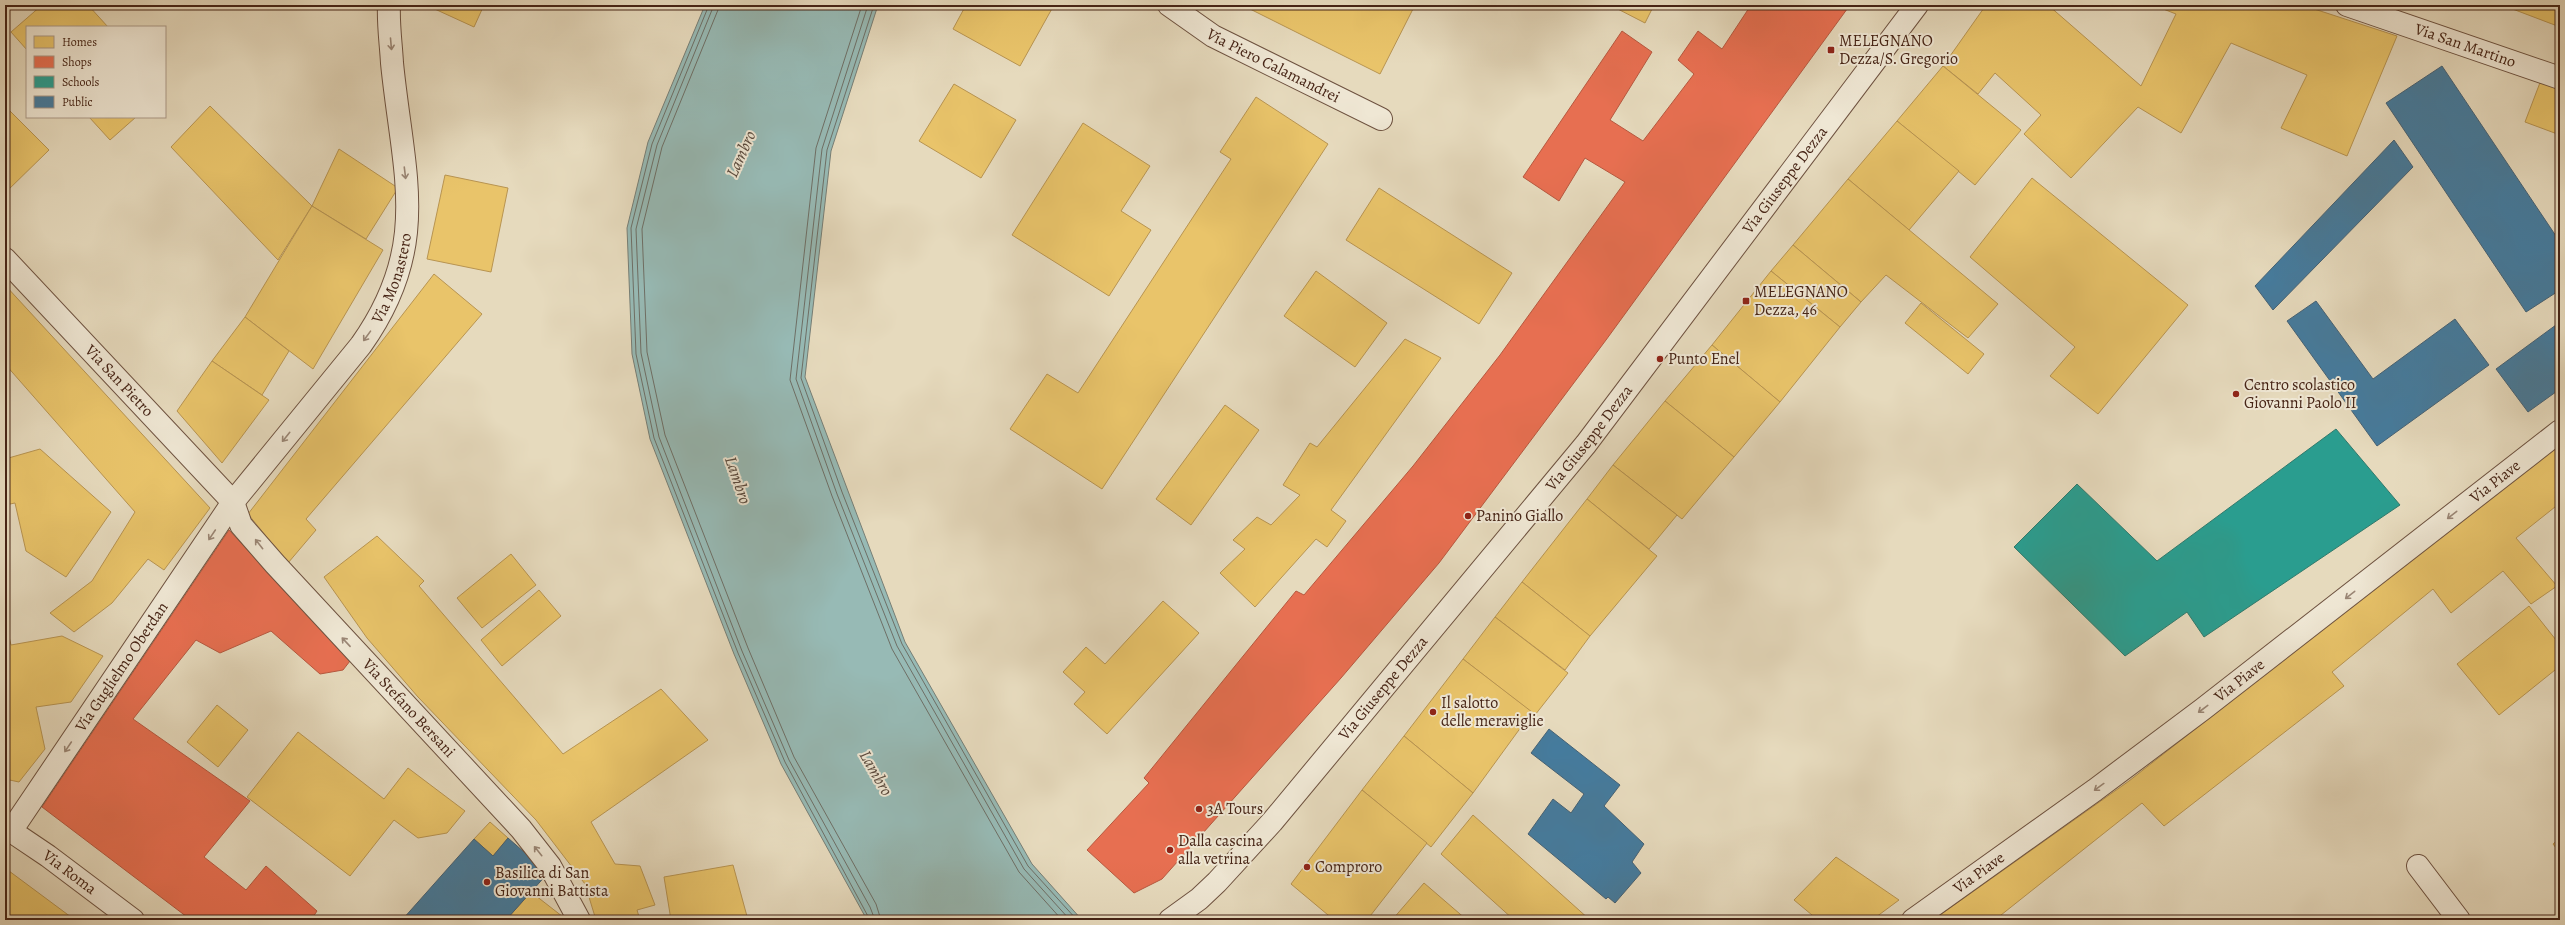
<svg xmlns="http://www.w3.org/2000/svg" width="2565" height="925" font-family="Alegreya,serif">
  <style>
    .water { fill: #97bab5; stroke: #777e75 }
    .homes { fill: #e9c46a; stroke: #b89451 }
    .shops { fill: #e76f51; stroke: #b7583f }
    .schools { fill: #2a9d8f; stroke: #32796b }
    .public { fill: #457b9d; stroke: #456174 }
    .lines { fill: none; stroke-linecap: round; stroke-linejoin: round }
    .shore { stroke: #6e6f66; stroke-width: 1 }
    .minor-casing { stroke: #6e5240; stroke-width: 24 }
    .minor { stroke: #efe7d4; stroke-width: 22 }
    .oneway { stroke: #9a8675 }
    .poi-dot { fill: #8f2418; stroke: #efe7d4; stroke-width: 1.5 }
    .labels { text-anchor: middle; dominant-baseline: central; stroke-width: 4; stroke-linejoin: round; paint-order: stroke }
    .poi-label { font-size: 16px; fill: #462416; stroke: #efe7d4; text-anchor: start }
    .street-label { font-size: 16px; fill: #462416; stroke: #efe7d4 }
    .water-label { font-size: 17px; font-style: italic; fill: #5a4a3e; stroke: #efe7d4 }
  </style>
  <rect width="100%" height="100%" fill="#e6dabd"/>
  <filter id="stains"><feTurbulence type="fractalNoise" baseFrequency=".005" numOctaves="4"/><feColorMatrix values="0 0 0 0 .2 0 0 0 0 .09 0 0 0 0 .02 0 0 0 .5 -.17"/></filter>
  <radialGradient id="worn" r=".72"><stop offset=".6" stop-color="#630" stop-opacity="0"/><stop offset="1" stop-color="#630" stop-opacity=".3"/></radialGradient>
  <path class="water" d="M705 5H878L831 151 805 377 905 642 1032 864 1082 920H867L781 764 734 654 650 439 632 354 627 228 648 142Z"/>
  <g class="homes">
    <path d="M42 5H88L108 27H27V50L11 32Z"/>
    <path d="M426 5H484L474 27Z"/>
    <path d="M966 5H1054L1020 66 953 29Z"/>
    <path d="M1242 5H1415L1380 74Z"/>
    <path d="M1610 5H1654L1645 23Z"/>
    <path d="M1986 5H2048L2141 86 2176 14 2153 5H2302L2397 36 2347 156 2281 128 2307 75 2231 43 2181 133 2138 107 2071 178 2024 134 2041 115 1995 73 1978 94 1943 66Z"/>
    <path d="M2502 5H2560V27Z"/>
    <path d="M1943 66 2021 130 1975 185 1897 121Z"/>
    <path d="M2541 80 2560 87V135L2525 122Z"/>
    <path d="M954 84 1016 120 981 178 919 141Z"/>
    <path d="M1256 97 1328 144 1102 489 1010 429 1047 374 1078 393 1231 159 1220 152Z"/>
    <path d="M5 106 49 150 5 193Z"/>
    <path d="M210 106 312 206 278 260 171 147Z"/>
    <path d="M89 117H136L110 140Z"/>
    <path d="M1897 121 1959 171 1909 230 1848 179Z"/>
    <path d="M1083 123 1150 166 1121 211 1151 230 1109 296 1012 235Z"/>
    <path d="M339 149 398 188 366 239 312 206Z"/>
    <path d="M445 175 508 188 491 272 427 259Z"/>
    <path d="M2032 178 2188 305 2098 414 2050 376 2075 347 1970 257Z"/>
    <path d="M1848 179 1998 304 1968 338 1886 275 1861 302 1793 245Z"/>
    <path d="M1379 188 1512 273 1479 324 1346 240Z"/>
    <path d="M312 206 383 250 313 369 245 317Z"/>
    <path d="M1793 245 1861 302 1840 327 1771 271Z"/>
    <path d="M1316 271 1387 323 1355 367 1284 316Z"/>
    <path d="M1771 271 1840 327 1780 402 1712 345Z"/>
    <path d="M434 274 482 314 306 519 316 530 288 563 248 514Z"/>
    <path d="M5 285 210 508 164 570 148 559 112 603 74 632 50 613 92 581 135 512 5 364Z"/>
    <path d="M1921 303 1984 354 1968 374 1905 323Z"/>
    <path d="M245 317 289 351 262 395 212 361Z"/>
    <path d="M1405 339 1441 358 1331 510 1346 521 1327 547 1316 539 1255 607 1220 573 1245 549 1233 540 1257 517 1271 525 1300 495 1283 485 1310 443 1317 447Z"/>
    <path d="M1712 345 1780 402 1734 457 1665 401Z"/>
    <path d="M212 361 269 400 222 463 177 411Z"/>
    <path d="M1665 401 1734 457 1682 519 1613 465Z"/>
    <path d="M1225 405 1259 430 1191 525 1156 499Z"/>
    <path d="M2560 443V503L2516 538 2557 586 2531 604 2503 571 2451 613 2433 589 2332 672 2344 686 2164 826 2142 803 1996 919 1997 920H1933L2129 781Z"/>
    <path d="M40 449 111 512 66 577 26 551 15 503 5 505V459Z"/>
    <path d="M1613 465 1677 515 1649 549 1587 499Z"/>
    <path d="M1587 499 1657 556 1590 636 1522 582Z"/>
    <path d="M377 536 424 581 419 586 563 754 661 689 708 740 591 822 615 864 640 866 655 905 637 910 640 920H596L585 884 536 820 418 697 367 638 324 577Z"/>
    <path d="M511 554 536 585 482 628 457 598Z"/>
    <path d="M1522 582 1590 636 1565 670 1495 617Z"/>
    <path d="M539 590 561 616 502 666 481 640Z"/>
    <path d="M1163 601 1199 633 1107 734 1074 704 1085 692 1063 672 1086 647 1105 664Z"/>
    <path d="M2529 606 2560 645V666L2499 715 2457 664Z"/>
    <path d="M1495 617 1568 673 1535 715 1463 659Z"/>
    <path d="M5 620 11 645 62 636 103 656 71 702 36 707 45 749 19 782 5 779Z"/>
    <path d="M1463 659 1532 712 1473 793 1404 736Z"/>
    <path d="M217 705 248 730 218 767 187 742Z"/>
    <path d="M298 732 384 799 408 768 465 811 447 833 418 838 394 820 350 876 247 797Z"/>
    <path d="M1404 736 1473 793 1431 847 1362 790Z"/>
    <path d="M1362 790 1427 843 1367 920H1334L1291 884Z"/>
    <path d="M1473 815 1590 920H1514L1441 854Z"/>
    <path d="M490 822 508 838 493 856 474 839Z"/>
    <path d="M2560 838V853L2553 844Z"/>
    <path d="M1836 857 1899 900 1872 920H1818L1794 900Z"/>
    <path d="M733 865 748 920H671L664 877Z"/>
    <path d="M5 868 75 920H5Z"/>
    <path d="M1424 883 1467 920H1392Z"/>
    <path d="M531 892 567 920H506Z"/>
  </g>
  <g class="shops">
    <path d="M1751 5H1850L1606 340 1439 563 1341 678 1162 879 1134 893 1087 850 1149 783 1144 778 1296 591 1304 595 1413 466 1500 355 1625 182 1585 158 1559 201 1523 177 1622 31 1652 52 1610 120 1643 141 1694 74 1678 60 1698 31 1722 49Z"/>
    <path d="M229 530 350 661 343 670 320 674 271 631 220 653 196 640 133 719 250 801 204 857 246 890 266 866 317 911 311 920H191L42 807Z"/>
  </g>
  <path class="schools" d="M2336 429 2400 505 2204 637 2187 612 2125 656 2014 547 2077 484 2157 561Z"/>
  <g class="public">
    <path d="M2442 66 2560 242V290L2526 312 2386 103Z"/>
    <path d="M2394 140 2413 167 2273 310 2255 286Z"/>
    <path d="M2316 301 2373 379 2455 319 2489 365 2377 446 2287 321Z"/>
    <path d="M2560 322V389L2528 412 2496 369Z"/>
    <path d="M1549 729 1620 785 1604 806 1644 844 1632 862 1641 873 1615 903 1608 897 1606 899 1528 834 1553 799 1571 813 1584 794 1531 753Z"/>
    <path d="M508 838 548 873 506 920H402L474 839 493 856Z"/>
  </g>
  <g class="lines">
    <g class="shore">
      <path d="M709 5 652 144 631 228 636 354 654 438 738 653 785 762 870 920"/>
      <path d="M714 5 657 145 636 229 641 353 659 437 742 651 789 760 870 907 875 920"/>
      <path d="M720 5 662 147 642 229 647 352 665 435 748 648 794 757 876 904 881 920"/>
      <path d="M862 5 816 148 790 380 832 496 892 649 1019 872 1062 920"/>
      <path d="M868 5 822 149 796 379 837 494 897 646 1024 869 1070 920"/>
      <path d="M874 5 827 150 801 378 842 492 902 644 1028 866 1077 920"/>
    </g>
    <g class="minor-casing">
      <g id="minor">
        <path id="s1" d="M1169 5 1213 36 1381 119"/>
        <path id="s2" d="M2347 5 2560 78"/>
        <path id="s3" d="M5 259 233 502 241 525 275 564 521 829 550 866 579 920"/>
        <path id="s4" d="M5 827 48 856 133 920"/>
        <path id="s5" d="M11 831 233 502 361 345C432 245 403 174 392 63 391 44 388 24 389 5"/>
        <path d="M2418 866 2459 920"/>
        <path id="s6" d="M1170 920 1199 899 1217 882 1272 822 1586 444 1917 5"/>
        <path id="s7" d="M1913 920 2095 790 2203 709 2560 431"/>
      </g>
    </g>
    <use href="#minor" class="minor"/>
  </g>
  <defs><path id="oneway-shaft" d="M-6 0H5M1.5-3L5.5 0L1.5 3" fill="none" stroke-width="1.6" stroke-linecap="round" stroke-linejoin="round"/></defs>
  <g class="oneway">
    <use href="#oneway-shaft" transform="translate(391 44) rotate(85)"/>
    <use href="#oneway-shaft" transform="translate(405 173) rotate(83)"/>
    <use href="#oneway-shaft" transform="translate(367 336) rotate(126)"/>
    <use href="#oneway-shaft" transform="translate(286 437) rotate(129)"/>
    <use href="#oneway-shaft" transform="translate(2452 515) rotate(142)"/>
    <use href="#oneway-shaft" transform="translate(212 535) rotate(124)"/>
    <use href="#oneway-shaft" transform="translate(259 544) rotate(-128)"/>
    <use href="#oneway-shaft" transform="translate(2350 595) rotate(142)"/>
    <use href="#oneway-shaft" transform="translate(346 642) rotate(-133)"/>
    <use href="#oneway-shaft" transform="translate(2203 709) rotate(143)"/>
    <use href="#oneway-shaft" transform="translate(68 747) rotate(124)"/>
    <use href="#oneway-shaft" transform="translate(2099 787) rotate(144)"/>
    <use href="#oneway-shaft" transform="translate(538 851) rotate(-129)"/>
  </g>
  <g class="poi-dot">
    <rect x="1827" y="46" width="8" height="8" rx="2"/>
    <rect x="1742" y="297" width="8" height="8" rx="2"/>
    <circle cx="1660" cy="359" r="4"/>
    <circle cx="2236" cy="394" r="4"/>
    <circle cx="1468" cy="516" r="4"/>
    <circle cx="1433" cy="712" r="4"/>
    <circle cx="1199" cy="809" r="4"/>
    <circle cx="1170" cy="850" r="4"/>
    <circle cx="1307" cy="867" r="4"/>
    <circle cx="487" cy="882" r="4"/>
  </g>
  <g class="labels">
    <g class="poi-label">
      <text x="1839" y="41">MELEGNANO<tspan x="1839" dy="18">Dezza/S. Gregorio</tspan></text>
      <text x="1754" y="292">MELEGNANO<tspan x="1754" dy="18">Dezza, 46</tspan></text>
      <text x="1668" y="359">Punto Enel</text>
      <text x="2244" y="385">Centro scolastico<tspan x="2244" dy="18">Giovanni Paolo II</tspan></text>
      <text x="1476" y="516">Panino Giallo</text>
      <text x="1441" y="703">Il salotto<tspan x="1441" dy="18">delle meraviglie</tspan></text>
      <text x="1207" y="809">3A Tours</text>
      <text x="1178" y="841">Dalla cascina<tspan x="1178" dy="18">alla vetrina</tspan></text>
      <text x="1315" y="867">Comproro</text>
      <text x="495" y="873">Basilica di San<tspan x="495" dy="18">Giovanni Battista</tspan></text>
    </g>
    <g class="street-label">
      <text stroke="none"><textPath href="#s2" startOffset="125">Via San Martino</textPath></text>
      <text stroke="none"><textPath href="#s1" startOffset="121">Via Piero Calamandrei</textPath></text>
      <text stroke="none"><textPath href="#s6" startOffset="964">Via Giuseppe Dezza</textPath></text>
      <text stroke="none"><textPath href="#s5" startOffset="674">Via Monastero</textPath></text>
      <text stroke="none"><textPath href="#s3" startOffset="167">Via San Pietro</textPath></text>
      <text stroke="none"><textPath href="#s6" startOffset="640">Via Giuseppe Dezza</textPath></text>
      <text stroke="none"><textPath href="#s7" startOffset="729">Via Piave</textPath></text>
      <text stroke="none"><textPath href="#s5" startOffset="198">Via Guglielmo Oberdan</textPath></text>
      <text stroke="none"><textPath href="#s7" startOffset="405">Via Piave</textPath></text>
      <text stroke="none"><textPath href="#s6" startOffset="316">Via Giuseppe Dezza</textPath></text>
      <text stroke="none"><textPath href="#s3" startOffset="606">Via Stefano Bersani</textPath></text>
      <text stroke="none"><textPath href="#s4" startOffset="79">Via Roma</textPath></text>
      <text stroke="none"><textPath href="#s7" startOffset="81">Via Piave</textPath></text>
    </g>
    <g class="water-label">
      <text transform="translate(741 154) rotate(-66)">Lambro</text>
      <text transform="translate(738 480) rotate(71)">Lambro</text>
      <text transform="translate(876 773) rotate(60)">Lambro</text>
    </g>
  </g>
  <rect width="2565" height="925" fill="none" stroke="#e6dabd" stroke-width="20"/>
  <rect x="6" y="6" width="2553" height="913" fill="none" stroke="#462416" stroke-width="2"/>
  <rect x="10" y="10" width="2545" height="905" fill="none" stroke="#462416"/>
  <rect x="26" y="26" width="140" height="92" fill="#efe7d4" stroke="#ab9988"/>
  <rect x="34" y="36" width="20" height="12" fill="#e9c46a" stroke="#ab9988"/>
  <text x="62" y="46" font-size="12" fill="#462416">Homes</text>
  <rect x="34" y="56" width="20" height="12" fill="#e76f51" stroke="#ab9988"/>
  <text x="62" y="66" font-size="12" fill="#462416">Shops</text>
  <rect x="34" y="76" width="20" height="12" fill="#2a9d8f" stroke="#ab9988"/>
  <text x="62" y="86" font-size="12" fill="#462416">Schools</text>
  <rect x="34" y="96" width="20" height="12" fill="#457b9d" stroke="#ab9988"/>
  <text x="62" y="106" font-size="12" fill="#462416">Public</text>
  <rect width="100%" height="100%" filter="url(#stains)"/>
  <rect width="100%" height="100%" fill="url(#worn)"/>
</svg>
